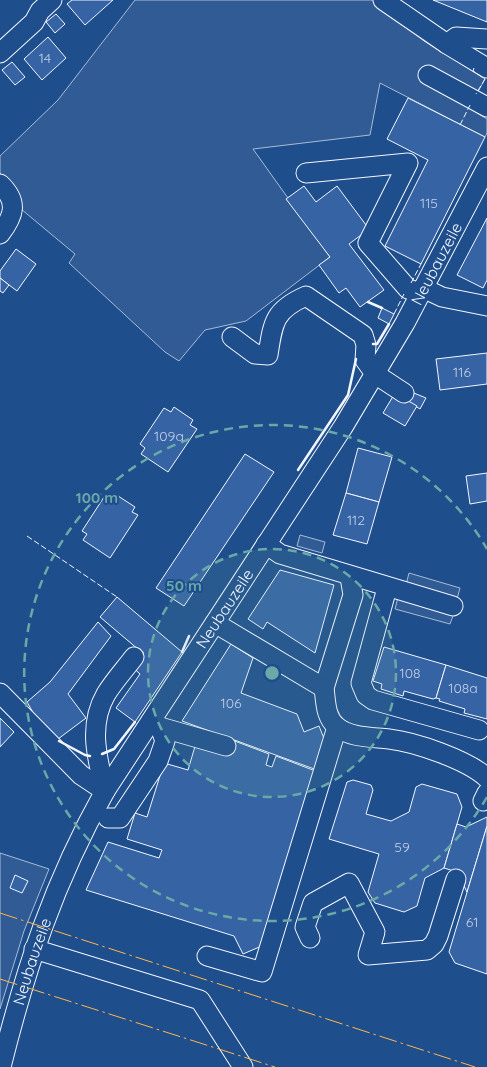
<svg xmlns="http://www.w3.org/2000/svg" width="487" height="1067" font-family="Quicksand,sans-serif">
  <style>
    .built { fill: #305b95; stroke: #a8bbd7 }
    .building { fill: #3563a3; stroke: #f2f6ff }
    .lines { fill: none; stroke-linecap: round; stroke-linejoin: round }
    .minor-casing { stroke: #f2f6ff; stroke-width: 21 }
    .minor { stroke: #1f4e8c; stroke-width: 19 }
    .fence { stroke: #f2f6ff; stroke-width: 1; stroke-dasharray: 6 2.5; stroke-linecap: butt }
    .wall { stroke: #f2f6ff; stroke-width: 2.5 }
    .power { stroke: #ffb74d; stroke-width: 1; stroke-dasharray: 18 4 2.5 4; stroke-linecap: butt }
    .ring { fill: none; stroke: #6aa9a8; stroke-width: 2.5; stroke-dasharray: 9 6 }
    .labels { text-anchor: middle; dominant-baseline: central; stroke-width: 4; stroke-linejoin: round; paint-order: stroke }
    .number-label { font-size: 14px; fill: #c3d1e8 }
    .street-label { font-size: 16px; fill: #f2f6ff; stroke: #1f4e8c }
    .centre { fill: #6aa9a8; stroke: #1f4e8c; stroke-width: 2.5 }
    .ring-label { font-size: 15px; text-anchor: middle; font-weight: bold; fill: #6aa9a8; stroke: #1f4e8c; stroke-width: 4; stroke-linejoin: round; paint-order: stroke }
  </style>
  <rect width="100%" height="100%" fill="#1f4e8c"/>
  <g class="built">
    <path d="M135 0H373L424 41 485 79 469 108 487 119V133L485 137 380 83 370 135 253 149 330 257 246 321 205 330 179 361 165 352 69 263 75 254 21 209 19 194 0 173V156L58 100Z"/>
    <path d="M300 535 325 542 322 553 297 546Z"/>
    <path d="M409 573 460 588 457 599 406 585Z"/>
    <path d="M398 597 454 613 450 624 395 609Z"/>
    <path d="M0 853 49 869 24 931 0 1009Z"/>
  </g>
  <g class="building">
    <path d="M72 0H113L85 25 67 4Z"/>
    <path d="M433 0H487V22Z"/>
    <path d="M56 14 65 24 55 33 46 22Z"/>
    <path d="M48 37 66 58 42 80 24 59Z"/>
    <path d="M12 62 25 77 15 85 2 70Z"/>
    <path d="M408 98 485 137 421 264 385 246 428 160 387 139Z"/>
    <path d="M304 186 316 202 337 186 369 229 349 244 384 290 360 307 346 288 339 293 319 265 330 257 286 199Z"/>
    <path d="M487 218V280L483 288 457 275Z"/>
    <path d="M16 249 36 264 17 291 0 278V271Z"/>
    <path d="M0 278 9 285 3 293 0 291Z"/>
    <path d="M382 308 394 314 389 324 378 318Z"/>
    <path d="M487 353V384L440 390 436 359Z"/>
    <path d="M409 391 426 398 420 409 404 399Z"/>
    <path d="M395 393 417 406 405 426 383 413Z"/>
    <path d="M174 407 193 420 190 425 197 429 168 472 141 454 145 448 140 444 164 408 171 412Z"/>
    <path d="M358 448 392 457 379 502 346 493Z"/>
    <path d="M245 454 274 472 184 606 156 588Z"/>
    <path d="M487 473V501L470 504 466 476Z"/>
    <path d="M346 493 379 502 367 544 333 535Z"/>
    <path d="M106 494 113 499 115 494 135 507 132 512 138 515 110 558 83 540 87 534 82 531Z"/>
    <path d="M280 570 334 585 315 653 267 622 263 629 248 619Z"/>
    <path d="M117 597 182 652 135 722 116 708 140 674 128 663 139 650 100 617Z"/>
    <path d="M98 622 111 636 68 694 86 718 58 739 35 716 27 702 50 682Z"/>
    <path d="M231 644 253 658 241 693 297 714 304 732 319 726 327 746 317 770 182 721Z"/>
    <path d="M384 647 446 665 436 698 433 699 404 691 403 696 381 689 382 684 373 681Z"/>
    <path d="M446 665 487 678V719L464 713 465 709 439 701 440 699 436 698Z"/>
    <path d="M0 718 14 732 0 747Z"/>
    <path d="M232 740 269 754 266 765 272 767 276 756 318 772 264 945 243 954 234 936 86 890 108 842 159 858 162 850 127 839 135 813 147 817 164 763 188 770 196 743Z"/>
    <path d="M353 780 371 785 373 790 366 814 391 821 409 812 416 787 422 784 457 794 462 807 444 868 425 878 417 906 404 912 375 903 368 892 379 854 329 839 347 782Z"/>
    <path d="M487 817V826L467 892 457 872 444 868 457 824 466 827Z"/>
    <path d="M487 826V974L455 963 449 952Z"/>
    <path d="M15 875 28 881 22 893 10 888Z"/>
  </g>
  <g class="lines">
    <g class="minor-casing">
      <g id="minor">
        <path d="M383 0 447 44 487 68"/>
        <path d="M447 44 456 37 487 39"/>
        <path d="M0 53 34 22 40 11 52 0"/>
        <path d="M428 75 487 107"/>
        <path d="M306 173 408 163 368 243 408 289 420 293"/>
        <path d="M0 184C19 202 14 216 0 234"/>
        <path d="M423 288 442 297 487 306"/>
        <path d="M232 337 255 354 268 355C273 322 274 310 306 296L363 335 366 345 365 360 375 374 404 393"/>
        <path d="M266 544 280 554 453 606"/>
        <path d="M387 588 361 683 366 695 373 700 479 730"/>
        <path d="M215 623 324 688 353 595 350 577"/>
        <path d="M324 688C326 702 325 717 337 727 351 738 372 737 389 739 415 742 468 760 487 778"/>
        <path d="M0 693 81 775 105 791"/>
        <path d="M160 727 226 746"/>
        <path d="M105 791C97 758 88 725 106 694 114 681 125 669 134 657"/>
        <path d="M483 801 487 793"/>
        <path d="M108 818H120L158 761 165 741 160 727 151 721"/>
        <path d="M310 938 305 927 313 903 349 883 375 932 368 955 427 950 434 944 438 936 456 879"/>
        <path d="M34 949 200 1000 243 1067"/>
        <path d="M207 956 262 972 337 727"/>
        <path id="s1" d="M1 1067C26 967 54 882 105 791L343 427 405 323 487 167"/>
      </g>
    </g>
    <use href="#minor" class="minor"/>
    <g class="fence">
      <path d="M474 68 473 71 485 79 476 94"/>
      <path d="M460 125 470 105"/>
      <path d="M411 283 421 264"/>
      <path d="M394 314 404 294"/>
      <path d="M27 536 117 597"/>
    </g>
    <g class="wall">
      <path d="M368 302 382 308"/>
      <path d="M373 344H377L389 324"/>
      <path d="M298 470 348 395 356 359"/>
      <path d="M182 652 189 636"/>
      <path d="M59 741 85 755 90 756"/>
      <path d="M102 754 114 749 135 722"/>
    </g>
    <g class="power">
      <path d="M0 913 475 1067"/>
      <path d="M0 979 275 1067"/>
    </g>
  </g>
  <circle cx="272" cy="673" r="124" fill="#6aa9a8" fill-opacity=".12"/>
  <g class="ring">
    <circle cx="272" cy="673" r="124"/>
    <path d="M487 797A248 248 0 1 1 487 549"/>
  </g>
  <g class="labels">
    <g class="number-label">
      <text x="45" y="58">14</text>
      <text x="429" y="203">115</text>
      <text x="462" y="372">116</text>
      <text x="169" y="436">109a</text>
      <text x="356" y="520">112</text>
      <text x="410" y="673">108</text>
      <text x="463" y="688">108a</text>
      <text x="231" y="703">106</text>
      <text x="402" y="847">59</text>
      <text x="472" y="922">61</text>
    </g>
    <g class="street-label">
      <text stroke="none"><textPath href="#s1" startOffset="919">Neubauzeile</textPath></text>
      <text stroke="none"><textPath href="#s1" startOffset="514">Neubauzeile</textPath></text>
      <text stroke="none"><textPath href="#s1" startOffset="110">Neubauzeile</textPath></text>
    </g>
  </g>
  <circle cx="272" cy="673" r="8" class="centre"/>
  <g class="ring-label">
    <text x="97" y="503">100 m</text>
    <text x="184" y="591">50 m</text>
  </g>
</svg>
